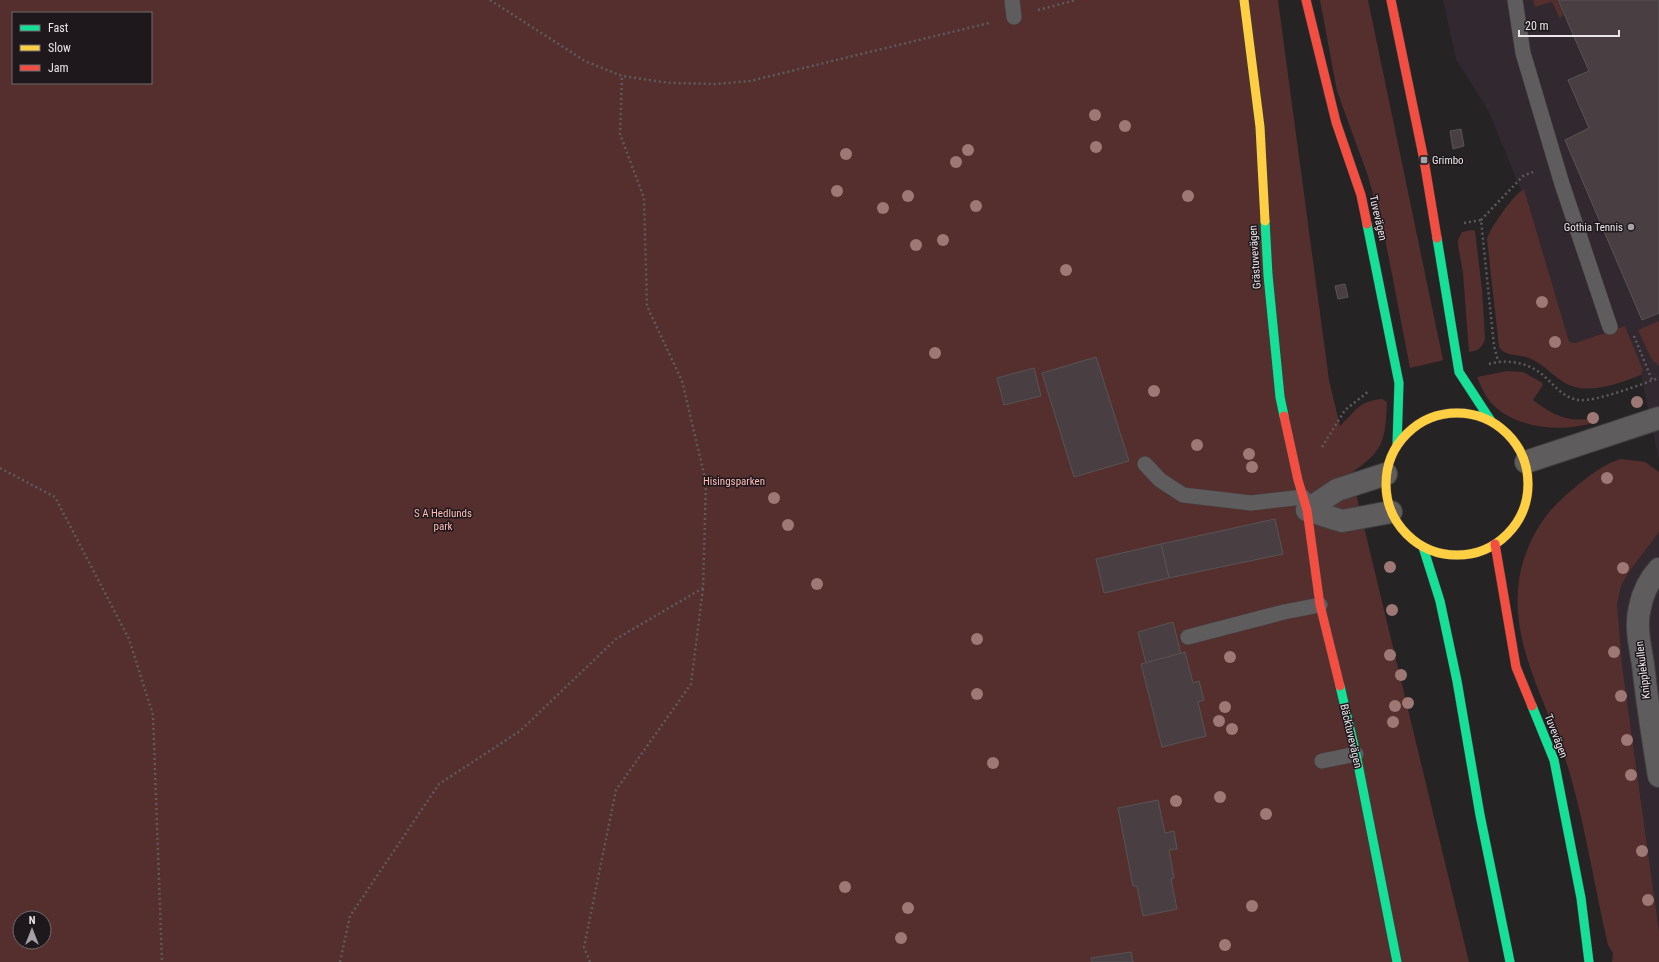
<svg xmlns="http://www.w3.org/2000/svg" width="1659" height="962" font-family="'Roboto Condensed',sans-serif">
  <style>
    .built { fill: #32282f }
    .green { fill: #542f2d; fill-rule: evenodd }
    .building { fill: #493e42; stroke: #575455 }
    .lines { fill: none; stroke-linecap: round; stroke-linejoin: round }
    .lane-casing { stroke: #434042; stroke-width: 16 }
    .street-casing { stroke: #434042; stroke-width: 24 }
    .fast-casing { stroke: #434042; stroke-width: 10 }
    .slow-casing { stroke: #434042; stroke-width: 10 }
    .jam-casing { stroke: #434042; stroke-width: 10 }
    .path { stroke: #5d5b5c; stroke-width: 2.5; stroke-dasharray: 2 3; stroke-linecap: butt }
    .lane { stroke: #5f5c5e; stroke-width: 15 }
    .street { stroke: #5f5c5e; stroke-width: 22 }
    .fast { stroke: #16e098; stroke-width: 9 }
    .slow { stroke: #ffcf43; stroke-width: 9 }
    .jam { stroke: #f24e42; stroke-width: 9 }
    .tree { fill: #9d7875 }
    .poi-dot { fill: #a5a1a4; stroke: #1e181c; stroke-width: 1.5 }
    .labels { text-anchor: middle; dominant-baseline: central; stroke-width: 3; stroke-linejoin: round; paint-order: stroke }
    .poi-label { font-size: 11px; fill: #e9e5e8; stroke: #1e181c; text-anchor: start }
    .street-label { font-size: 11px; fill: #e9e5e8; stroke: #1e181c }
    .park-label { font-size: 11px; fill: #ffbdb7; stroke: #1e181c }
  </style>
  <rect width="100%" height="100%" fill="#262325"/>
  <g class="built">
    <path d="M1443 0H1659V460L1641 375 1643 373 1625 326 1575 343H1571L1569 341 1524 189 1521 190 1488 110 1456 59Z"/>
    <path d="M1659 532V931L1622 665 1617 616V605L1621 586 1629 572Z"/>
  </g>
  <g class="green">
    <path d="M0 0H1278L1329 380 1340 426C1357 410 1357 402 1382 399L1387 402C1385 441 1384 451 1351 473L1469 962H0ZM13 13H151V83H13ZM20 918H44V942H20Z"/>
    <path d="M1320 0H1368L1443 360 1440 361 1410 368 1384 233 1368 176 1337 91Z"/>
    <path d="M1533 0H1557L1563 14 1560 19 1552 2 1535 7Z"/>
    <path d="M1524 189 1569 341 1571 343H1575L1625 326 1643 370 1641 375C1618 384 1584 397 1562 381 1551 374 1542 363 1529 358 1520 354 1505 357 1499 347L1487 239C1490 228 1514 194 1524 189Z"/>
    <path d="M1472 230 1475 231 1482 289 1485 338C1483 347 1479 351 1469 352L1463 273 1458 245V240L1462 232Z"/>
    <path d="M1659 321V366L1652 360 1638 330Z"/>
    <path d="M1507 371 1523 372 1541 382 1543 385 1533 400C1550 413 1565 422 1587 419L1589 424C1558 432 1516 428 1492 404 1485 396 1481 386 1477 377Z"/>
    <path d="M1621 459 1645 462 1659 472V532L1629 572 1621 586 1617 605 1622 665 1659 931V962H1612L1613 953 1608 945C1595 889 1586 830 1570 774 1549 700 1495 628 1528 548 1536 528 1547 512 1564 497 1580 483 1600 465 1621 459Z"/>
  </g>
  <g class="building">
    <path d="M1558 0H1659V313L1642 320 1565 140 1589 128 1568 80 1589 71Z"/>
    <path d="M1461 129 1464 146 1453 149 1450 131Z"/>
    <path d="M1345 284 1348 297 1338 299 1335 286Z"/>
    <path d="M1096 357 1129 461 1074 477 1042 373Z"/>
    <path d="M1034 368 1041 396 1004 405 997 378Z"/>
    <path d="M1275 519 1283 554 1169 578 1161 544Z"/>
    <path d="M1161 544 1169 578 1104 593 1096 559Z"/>
    <path d="M1173 622 1181 654 1146 663 1138 632Z"/>
    <path d="M1185 652 1193 683 1199 681 1204 700 1198 702 1206 736 1162 747 1141 664Z"/>
    <path d="M1158 800 1165 833 1174 831 1177 849 1169 850 1174 878 1171 879 1177 909 1143 916 1137 886H1133L1118 808Z"/>
    <path d="M1131 952 1133 962H1092L1091 958Z"/>
  </g>
  <g class="lines">
    <g class="lane-casing">
      <g id="lane">
        <path d="M1012 0 1014 17"/>
        <path d="M1515 0 1523 53 1562 184 1610 327"/>
        <path d="M1145 464 1160 480 1183 495 1251 503 1303 497"/>
        <path d="M1188 637 1284 612 1320 605"/>
        <path d="M1322 761 1356 754"/>
      </g>
    </g>
    <g class="street-casing">
      <g id="street">
        <path d="M1526 462 1659 418"/>
        <path d="M1307 510 1337 490 1386 474"/>
        <path d="M1307 510 1342 521 1391 512"/>
        <path d="M1659 569C1649 580 1643 592 1640 607 1635 625 1640 646 1643 664 1647 702 1653 739 1659 776"/>
      </g>
    </g>
    <g class="fast-casing">
      <g id="fast">
        <path d="M1265 221 1268 275 1280 397 1284 416"/>
        <path d="M1367 224 1399 383 1397 445"/>
        <path d="M1437 238 1459 372 1491 421"/>
        <path d="M1423 547 1440 601 1457 681 1480 815 1510 962"/>
        <path d="M1340 686 1356 754 1397 962"/>
        <path d="M1532 706 1554 760 1581 898 1589 962"/>
      </g>
    </g>
    <g class="slow-casing">
      <g id="slow">
        <path d="M1244 0 1260 127 1265 221"/>
        <circle cx="1457" cy="484" r="71"/>
      </g>
    </g>
    <g class="jam-casing">
      <g id="jam">
        <path d="M1306 0 1336 122 1361 195 1367 224"/>
        <path d="M1391 0 1424 160 1437 238"/>
        <path d="M1284 416 1298 480 1307 510 1320 605 1340 686"/>
        <path d="M1495 544 1516 667 1532 706"/>
      </g>
    </g>
    <g class="path">
      <path d="M490 0 585 61 622 76 670 83 716 84 750 81 989 23"/>
      <path d="M1038 10 1076 0"/>
      <path d="M1481 220 1523 176 1533 172"/>
      <path d="M1464 223 1481 220 1494 346 1498 361"/>
      <path d="M1634 336 1652 380"/>
      <path d="M1489 364C1505 359 1525 362 1539 372 1552 381 1561 398 1579 400 1596 402 1642 384 1659 378"/>
      <path d="M1322 447 1345 410 1369 391"/>
      <path d="M0 468 55 497 129 639 153 715 162 962"/>
      <path d="M340 962 350 916 439 784 520 731 616 639 703 588 706 482 682 381 647 306 644 198 620 134 622 76"/>
      <path d="M590 962 584 947 616 790 691 684 703 588"/>
    </g>
    <use href="#lane" class="lane"/>
    <use href="#street" class="street"/>
    <use href="#fast" class="fast"/>
    <use href="#slow" class="slow"/>
    <use href="#jam" class="jam"/>
  </g>
  <g class="tree">
    <circle cx="1095" cy="115" r="6"/>
    <circle cx="1125" cy="126" r="6"/>
    <circle cx="1096" cy="147" r="6"/>
    <circle cx="968" cy="150" r="6"/>
    <circle cx="846" cy="154" r="6"/>
    <circle cx="956" cy="162" r="6"/>
    <circle cx="837" cy="191" r="6"/>
    <circle cx="908" cy="196" r="6"/>
    <circle cx="1188" cy="196" r="6"/>
    <circle cx="976" cy="206" r="6"/>
    <circle cx="883" cy="208" r="6"/>
    <circle cx="943" cy="240" r="6"/>
    <circle cx="916" cy="245" r="6"/>
    <circle cx="1066" cy="270" r="6"/>
    <circle cx="1542" cy="302" r="6"/>
    <circle cx="1555" cy="342" r="6"/>
    <circle cx="935" cy="353" r="6"/>
    <circle cx="1154" cy="391" r="6"/>
    <circle cx="1637" cy="402" r="6"/>
    <circle cx="1593" cy="418" r="6"/>
    <circle cx="1197" cy="445" r="6"/>
    <circle cx="1249" cy="454" r="6"/>
    <circle cx="1252" cy="467" r="6"/>
    <circle cx="1607" cy="478" r="6"/>
    <circle cx="774" cy="498" r="6"/>
    <circle cx="788" cy="525" r="6"/>
    <circle cx="1390" cy="567" r="6"/>
    <circle cx="1623" cy="568" r="6"/>
    <circle cx="817" cy="584" r="6"/>
    <circle cx="1392" cy="610" r="6"/>
    <circle cx="977" cy="639" r="6"/>
    <circle cx="1614" cy="652" r="6"/>
    <circle cx="1390" cy="655" r="6"/>
    <circle cx="1230" cy="657" r="6"/>
    <circle cx="1401" cy="675" r="6"/>
    <circle cx="977" cy="694" r="6"/>
    <circle cx="1621" cy="696" r="6"/>
    <circle cx="1408" cy="703" r="6"/>
    <circle cx="1395" cy="706" r="6"/>
    <circle cx="1225" cy="707" r="6"/>
    <circle cx="1219" cy="721" r="6"/>
    <circle cx="1393" cy="722" r="6"/>
    <circle cx="1232" cy="729" r="6"/>
    <circle cx="1627" cy="740" r="6"/>
    <circle cx="993" cy="763" r="6"/>
    <circle cx="1631" cy="775" r="6"/>
    <circle cx="1220" cy="797" r="6"/>
    <circle cx="1176" cy="801" r="6"/>
    <circle cx="1266" cy="814" r="6"/>
    <circle cx="1642" cy="851" r="6"/>
    <circle cx="845" cy="887" r="6"/>
    <circle cx="1648" cy="900" r="6"/>
    <circle cx="1252" cy="906" r="6"/>
    <circle cx="908" cy="908" r="6"/>
    <circle cx="901" cy="938" r="6"/>
    <circle cx="1225" cy="945" r="6"/>
  </g>
  <g class="poi-dot">
    <rect x="1420" y="156" width="8" height="8" rx="2"/>
    <circle cx="1631" cy="227" r="4"/>
  </g>
  <g class="labels">
    <g class="poi-label">
      <text x="1432" y="160">Grimbo</text>
      <text x="1623" y="227" text-anchor="end">Gothia Tennis</text>
    </g>
    <g class="street-label">
      <text transform="translate(1378 218) rotate(77)">Tuvevägen</text>
      <text transform="translate(1255 257) rotate(-94)">Grästuvevägen</text>
      <text transform="translate(1643 670) rotate(-97)">Knipplekullen</text>
      <text transform="translate(1351 736) rotate(77)">Bäcktuvevägen</text>
      <text transform="translate(1556 736) rotate(69)">Tuvevägen</text>
    </g>
    <g class="park-label">
      <text x="734" y="481">Hisingsparken</text>
      <text x="443" y="513">S A Hedlunds<tspan x="443" dy="13">park</tspan></text>
    </g>
  </g>
  <rect x="12" y="12" width="140" height="72" fill="#1e181c" stroke="#6f6a6e"/>
  <rect x="20" y="25" width="20" height="6" fill="#16e098" stroke="#6f6a6e"/>
  <text x="48" y="32" font-size="12" fill="#e9e5e8">Fast</text>
  <rect x="20" y="45" width="20" height="6" fill="#ffcf43" stroke="#6f6a6e"/>
  <text x="48" y="52" font-size="12" fill="#e9e5e8">Slow</text>
  <rect x="20" y="65" width="20" height="6" fill="#f24e42" stroke="#6f6a6e"/>
  <text x="48" y="72" font-size="12" fill="#e9e5e8">Jam</text>
  <g transform="translate(32 930)"><circle r="19" fill="#1e181c" stroke="#6f6a6e"/>
  <path d="M0-3L7 15L0 10L-7 15Z" fill="#a5a1a4"/>
  <text y="-6" font-size="11" font-weight="bold" text-anchor="middle" fill="#e9e5e8">N</text>
  </g>
  <path d="M1519 30v6h100v-6" fill="none" stroke="#e9e5e8" stroke-width="2"/>
  <text x="1525" y="30" font-size="12" fill="#e9e5e8" stroke="#1e181c" stroke-width="3" paint-order="stroke">20 m</text>
</svg>
